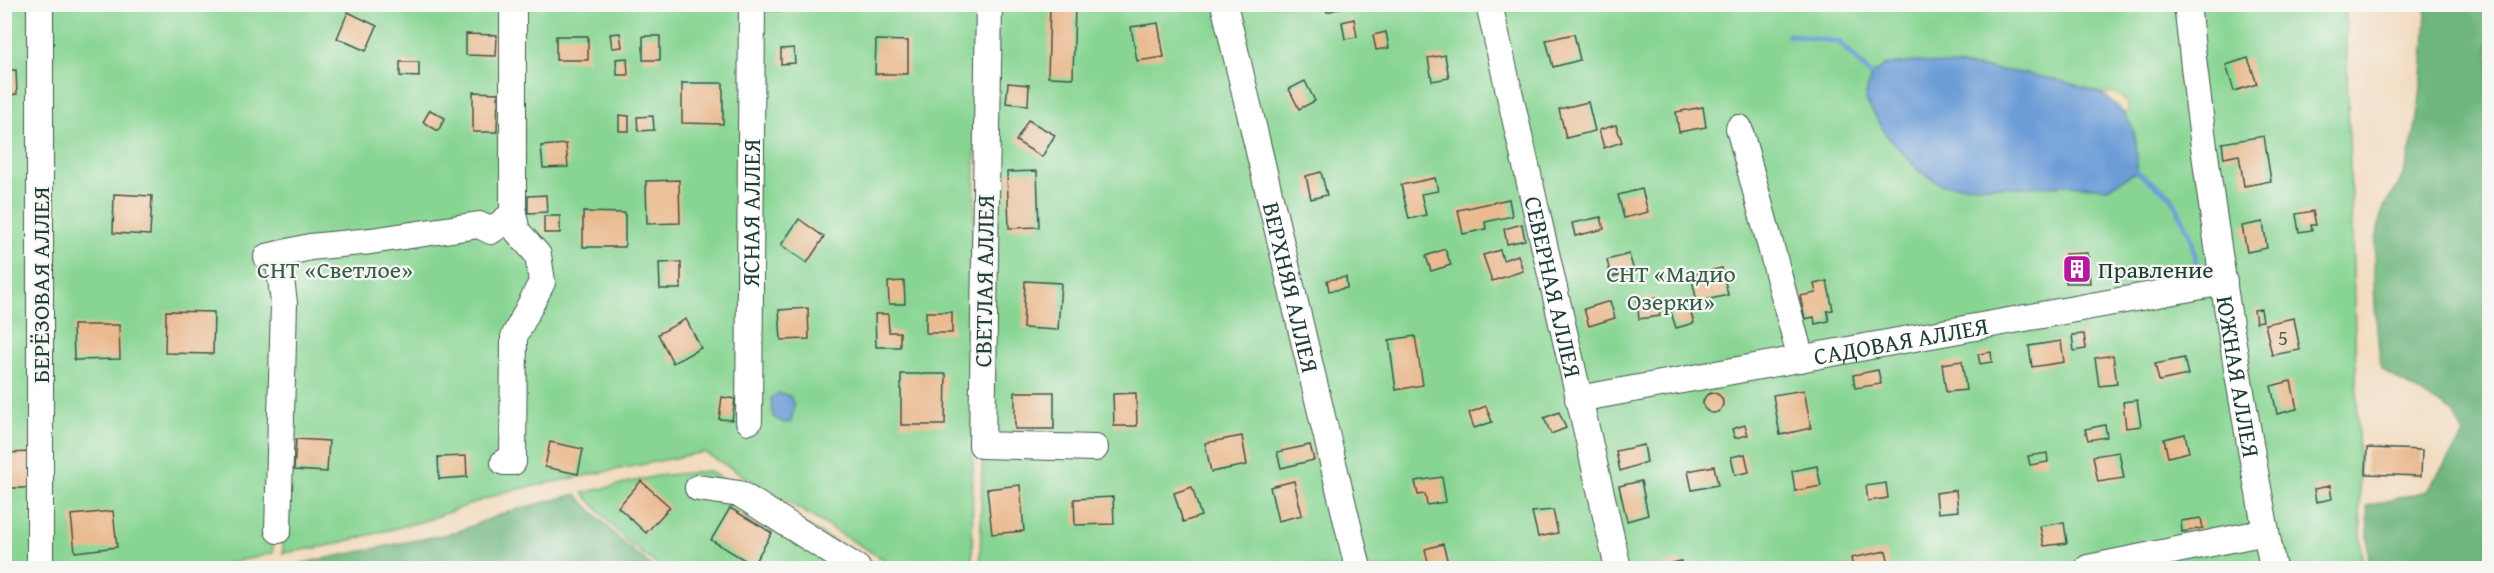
<svg xmlns="http://www.w3.org/2000/svg" width="2494" height="573" font-family="'Gentium Book Plus',serif">
  <style>
    .green { fill: #88d593; stroke: #548964; stroke-width: 1.5 }
    .forest { fill: #6eb67d; stroke: #467a58; stroke-width: 1.5 }
    .sand { fill: #eeda9e; stroke: #868c69; stroke-width: 1.5 }
    .water { fill: #6d9dd7; stroke: #466d86; stroke-width: 1.5 }
    .lines { fill: none; stroke-linecap: round; stroke-linejoin: round }
    .stream { stroke: #6d9dd7; stroke-width: 5 }
    .building { fill: #eab98e }
    .minor-casing { stroke: #3f5549; stroke-width: 28 }
    .minor { stroke: #fff; stroke-width: 26 }
    .labels { text-anchor: middle; dominant-baseline: central; stroke-width: 4.5; stroke-linejoin: round; paint-order: stroke }
    .number-label { font-size: 21px; fill: #525c4a }
    .street-label { font-size: 24px; fill: #1f3d34; stroke: #f6f6f2 }
    .park-label { font-size: 24px; fill: #345b47; stroke: #f6f6f2 }
    .poi-label { font-size: 24px; fill: #1f3d34; stroke: #f6f6f2; text-anchor: start }
  </style>
  <rect width="100%" height="100%" fill="#f6f6f2"/>
  <filter id="ink" filterUnits="userSpaceOnUse"><feTurbulence type="fractalNoise" baseFrequency=".0167" numOctaves="2"/><feDisplacementMap in="SourceGraphic" scale="12" xChannelSelector="R" yChannelSelector="G"/><feConvolveMatrix kernelMatrix="1 2 1 2 8 2 1 2 1" color-interpolation-filters="sRGB"/></filter>
  <filter id="wash" filterUnits="userSpaceOnUse"><feTurbulence type="fractalNoise" baseFrequency=".008" numOctaves="4" result="noise"/><feDisplacementMap in="SourceGraphic" scale="24" xChannelSelector="R" yChannelSelector="G"/><feGaussianBlur stdDeviation="1.35" result="paint"/><feColorMatrix in="noise" values="0 0 0 0 0 0 0 0 0 0 0 0 0 0 0 0 0 1.4 0 .05"/><feComposite in="paint" operator="in"/></filter>
  <g filter="url(#wash)">
    <rect width="100%" height="100%" fill="#f2dcbf"/>
    <g class="green">
      <path d="M4 5H983L975 148 972 568H898L704 452 504 492 427 520 327 546 283 553V530L272 532 273 553 209 568H5Z"/>
      <path d="M992 5H2345L2362 568H980Z"/>
      <path d="M708 471 883 568H661L624 539 583 493 657 476Z"/>
    </g>
    <g class="forest">
      <path d="M2424 5H2489V568H2369L2367 506 2427 491 2464 435 2453 412 2381 369C2376 320 2369 268 2380 219 2383 203 2398 190 2403 175 2421 123 2423 67 2426 13Z"/>
      <path d="M576 494 621 541 654 568H278L457 532 507 512Z"/>
    </g>
    <path class="sand" d="M2111 92C2120 94 2126 99 2129 108L2125 115 2103 95Z"/>
    <g class="water">
      <path d="M1917 62C1973 66 2049 72 2101 94 2108 97 2120 108 2125 115 2138 132 2137 151 2137 171L2108 188 2066 185 2029 187 1942 185 1918 170 1886 134 1865 99 1871 75 1886 65Z"/>
      <path d="M778 393 790 396 794 405 791 422 784 423 773 417 771 398Z"/>
    </g>
    <g class="lines">
      <g class="stream">
        <path d="M1788 35 1839 42 1871 75"/>
        <path d="M2134 170 2171 196 2191 236 2196 262"/>
      </g>
    </g>
    <g id="blocks">
      <g class="building">
        <rect x="766" y="4" width="32" height="7"/>
        <path d="M1325 4H1341V8L1327 12Z"/>
        <path d="M1050 5 1075 6 1073 78 1048 77Z"/>
        <path d="M348 12 377 26 366 51 337 38Z"/>
        <path d="M1354 19 1357 37 1345 39 1342 22Z"/>
        <path d="M1158 23 1164 57 1137 61 1131 27Z"/>
        <path d="M1386 32 1389 48 1376 50 1373 35Z"/>
        <path d="M620 33 622 47 612 48 610 34Z"/>
        <path d="M466 34 497 35 496 56 466 55Z"/>
        <path d="M1574 34 1580 60 1553 67 1546 40Z"/>
        <rect x="556" y="36" width="32" height="24"/>
        <rect x="643" y="36" width="17" height="24"/>
        <path d="M876 40 908 41V74H875Z"/>
        <path d="M794 48 795 63 781 64V49Z"/>
        <path d="M1445 55 1449 78 1432 81 1428 58Z"/>
        <path d="M627 58 628 75H617L616 59Z"/>
        <path d="M2248 58 2257 84 2234 91 2226 65Z"/>
        <path d="M400 62H419V77L400 76Z"/>
        <path d="M4 70H16L17 94 4 96Z"/>
        <path d="M1305 81 1315 101 1299 109 1289 89Z"/>
        <path d="M682 83H723V124L682 123Z"/>
        <path d="M1008 83 1029 85 1028 105 1006 103Z"/>
        <path d="M473 92 498 93 497 132H473Z"/>
        <path d="M1588 102 1595 131 1566 138 1559 109Z"/>
        <path d="M1703 107 1706 127 1679 132 1676 112Z"/>
        <path d="M430 110 445 118 438 131 423 122Z"/>
        <path d="M619 115 629 116V131H619Z"/>
        <path d="M653 116 654 130 638 131 637 117Z"/>
        <path d="M1028 120 1055 135 1042 157 1016 141Z"/>
        <path d="M1616 125 1622 142 1604 148 1599 130Z"/>
        <path d="M2264 136 2271 181 2244 186 2239 155 2224 158 2222 143Z"/>
        <path d="M566 144 568 167 543 168 541 146Z"/>
        <path d="M1037 171 1039 227 1009 228 1007 172Z"/>
        <path d="M1321 172 1327 195 1311 199 1306 176Z"/>
        <path d="M1435 178 1438 191 1421 194 1426 215 1409 219 1401 185Z"/>
        <path d="M679 180 680 223 647 224 646 181Z"/>
        <path d="M1642 189 1648 212 1624 218 1618 195Z"/>
        <path d="M114 194 152 196 150 235 113 233Z"/>
        <path d="M546 195 547 212 528 213V196Z"/>
        <path d="M1509 199 1512 216 1485 222 1486 229 1463 234 1458 210Z"/>
        <path d="M2313 211 2316 225H2311L2312 230 2299 232 2296 214Z"/>
        <path d="M583 212 625 213V247H583Z"/>
        <rect x="544" y="216" width="16" height="17"/>
        <path d="M1601 217 1604 229 1575 236 1572 223Z"/>
        <path d="M799 219 824 237 807 263 781 245Z"/>
        <path d="M2263 222 2267 248 2247 252 2242 226Z"/>
        <path d="M1522 224 1525 240 1507 244 1504 229Z"/>
        <path d="M1445 249 1451 265 1431 271 1426 256Z"/>
        <path d="M1500 250 1503 260 1518 255 1523 271 1492 281 1483 255Z"/>
        <path d="M2088 253 2090 283H2066L2065 254Z"/>
        <path d="M1629 254 1634 271 1611 277 1607 260Z"/>
        <path d="M681 262V289H660L659 263Z"/>
        <path d="M1722 268 1728 295 1697 302 1691 275Z"/>
        <path d="M1346 277 1347 288 1329 291 1327 280Z"/>
        <path d="M904 281 905 304H889L888 282Z"/>
        <path d="M1025 281 1061 283 1058 330 1023 328Z"/>
        <path d="M1827 281 1833 310 1827 311 1829 321 1815 324 1814 317 1805 319 1800 296 1816 293 1814 284Z"/>
        <path d="M1657 297 1660 316 1639 319 1637 300Z"/>
        <path d="M1610 301 1615 318 1589 326 1584 309Z"/>
        <path d="M1688 304 1694 323 1676 328 1670 309Z"/>
        <path d="M808 308 809 339 781 340 779 310Z"/>
        <path d="M2261 309 2263 321 2256 322 2254 310Z"/>
        <path d="M166 311 214 312 213 354 165 353Z"/>
        <rect x="926" y="312" width="26" height="21"/>
        <path d="M875 314H888L889 332H900V347H876Z"/>
        <path d="M2294 318 2300 350 2272 355 2265 324Z"/>
        <path d="M686 319 701 348 673 363 658 334Z"/>
        <path d="M73 325H119L120 359 74 360Z"/>
        <path d="M2084 334 2086 349 2074 351 2072 335Z"/>
        <path d="M1415 336 1423 385 1396 390 1389 340Z"/>
        <path d="M2061 341 2064 362 2032 367 2029 346Z"/>
        <path d="M1991 352 1992 362 1980 364 1978 354Z"/>
        <path d="M2113 355 2117 384 2099 386 2095 358Z"/>
        <path d="M2184 358 2188 375 2159 381 2155 364Z"/>
        <path d="M1962 361 1966 390 1946 392 1942 364Z"/>
        <path d="M1878 370 1881 384 1855 388 1853 375Z"/>
        <path d="M901 374H946L945 425H901Z"/>
        <path d="M2291 381 2297 409 2277 414 2271 386Z"/>
        <path d="M1804 390 1811 428 1780 435 1773 395Z"/>
        <rect x="1015" y="392" width="39" height="37"/>
        <path d="M1136 393 1137 426H1114L1113 394Z"/>
        <circle cx="1713" cy="403" r="10"/>
        <path d="M722 397 735 399 732 420 719 419Z"/>
        <path d="M2137 400 2141 426 2126 428 2123 402Z"/>
        <path d="M1486 406 1492 422 1474 428 1469 413Z"/>
        <path d="M1559 412 1566 428 1551 434 1544 418Z"/>
        <path d="M1745 425 1748 435 1735 438 1732 429Z"/>
        <path d="M2105 425 2107 437 2088 440 2085 429Z"/>
        <path d="M2185 434 2189 452 2168 457 2164 439Z"/>
        <path d="M1242 436 1247 465 1211 472 1205 443Z"/>
        <path d="M296 439 329 441 327 472 294 470Z"/>
        <path d="M550 442 583 449 578 474 545 467Z"/>
        <path d="M1310 445 1314 460 1281 468 1277 452Z"/>
        <path d="M1644 445 1647 462 1620 471 1616 451Z"/>
        <path d="M2367 448 2422 450 2421 476 2366 474Z"/>
        <path d="M33 452 34 488H4V453Z"/>
        <path d="M2119 452 2124 478 2098 482 2093 456Z"/>
        <path d="M2047 453 2048 462 2030 465 2028 456Z"/>
        <path d="M1745 454 1749 472 1735 475 1731 457Z"/>
        <path d="M466 456 467 477 439 479 438 457Z"/>
        <path d="M1714 466 1718 485 1692 490 1688 471Z"/>
        <path d="M1817 466 1821 486 1795 491 1792 471Z"/>
        <path d="M1442 477 1446 502 1427 505 1425 494 1418 495 1415 481Z"/>
        <path d="M641 481 670 507 646 533 618 507Z"/>
        <path d="M1294 481 1302 515 1278 521 1270 487Z"/>
        <path d="M1641 481 1648 515 1627 521 1619 486Z"/>
        <path d="M1886 483 1888 498 1868 501 1866 486Z"/>
        <path d="M1020 485 1024 531 992 534 987 489Z"/>
        <path d="M2330 486 2332 499 2316 502 2314 489Z"/>
        <path d="M1192 487 1201 516 1183 522 1174 493Z"/>
        <path d="M1956 490 1958 511 1938 513 1936 493Z"/>
        <path d="M1113 497 1114 524 1075 525 1074 499Z"/>
        <path d="M730 508 772 533 753 565 711 540Z"/>
        <path d="M1553 510 1558 533 1538 537 1532 512Z"/>
        <path d="M113 511 117 547 75 552 71 515Z"/>
        <path d="M2201 518 2203 528 2182 532 2181 521Z"/>
        <path d="M2064 522 2067 543 2044 546 2040 526Z"/>
        <path d="M1443 544 1448 563 1429 567 1425 549Z"/>
        <path d="M1886 551 1890 568H1853L1851 558Z"/>
        <path d="M1681 561 1682 568H1663V565Z"/>
      </g>
    </g>
  </g>
  <g filter="url(#ink)">
    <use href="#blocks" fill-opacity="0" stroke="#3f5549" stroke-width="1.5"/>
    <g class="lines">
      <g class="minor-casing">
        <g id="minor">
          <path d="M40 4V566"/>
          <path d="M989 4 982 445 1095 448"/>
          <path id="s1" d="M1224 4 1358 568"/>
          <path id="s2" d="M1489 4 1618 568"/>
          <path id="s3" d="M2187 4C2207 193 2237 382 2273 568"/>
          <path d="M1739 128 1801 359"/>
          <path d="M267 257 310 247 371 241 479 225 491 231 513 214"/>
          <path id="s4" d="M1578 399 2224 282"/>
          <path id="s5" d="M749 421 752 4"/>
          <path d="M504 462H513L514 337 542 282 538 255 517 231 513 214V4"/>
          <path d="M698 488 740 494 857 568"/>
          <path d="M278 530 284 303 278 255"/>
          <path d="M2088 568 2266 532"/>
        </g>
      </g>
      <use href="#minor" class="minor"/>
    </g>
  </g>
  <defs>
    <g id="building-square" transform="scale(1.5)"><rect x="-9" y="-9" width="18" height="18" rx="4" fill="#b5179e" stroke="#f6f6f2"/><path d="M-4-6H4V6H1V3H-1V6H-4ZM-2.5-4.3h1.7v1.8h-1.7ZM.8-4.3h1.7v1.8H.8ZM-2.5-1h1.7V.8h-1.7ZM.8-1h1.7V.8H.8Z" fill="#fff"/></g>
  </defs>
  <g fill-rule="evenodd">
    <use href="#building-square" x="2077" y="269"/>
  </g>
  <g class="labels">
    <g class="number-label">
      <text x="2283" y="337">5</text>
    </g>
    <g class="street-label">
      <text stroke="none"><textPath href="#s5" startOffset="208">ЯСНАЯ АЛЛЕЯ</textPath></text>
      <text transform="translate(984 281) rotate(-89)">СВЕТЛАЯ АЛЛЕЯ</text>
      <text transform="translate(40 285) rotate(-90)">БЕРЁЗОВАЯ АЛЛЕЯ</text>
      <text stroke="none"><textPath href="#s1" startOffset="291">ВЕРХНЯЯ АЛЛЕЯ</textPath></text>
      <text stroke="none"><textPath href="#s2" startOffset="290">СЕВЕРНАЯ АЛЛЕЯ</textPath></text>
      <text stroke="none"><textPath href="#s4" startOffset="328">САДОВАЯ АЛЛЕЯ</textPath></text>
      <text stroke="none"><textPath href="#s3" startOffset="376">ЮЖНАЯ АЛЛЕЯ</textPath></text>
    </g>
    <g class="park-label">
      <text x="335" y="269">СНТ «Светлое»</text>
      <text x="1671" y="273">СНТ «Мадио<tspan x="1671" dy="28">Озерки»</tspan></text>
    </g>
    <g class="poi-label">
      <text x="2098" y="269">Правление</text>
    </g>
  </g>
  <rect width="2494" height="573" fill="none" stroke="#f6f6f2" stroke-width="24"/>
</svg>
